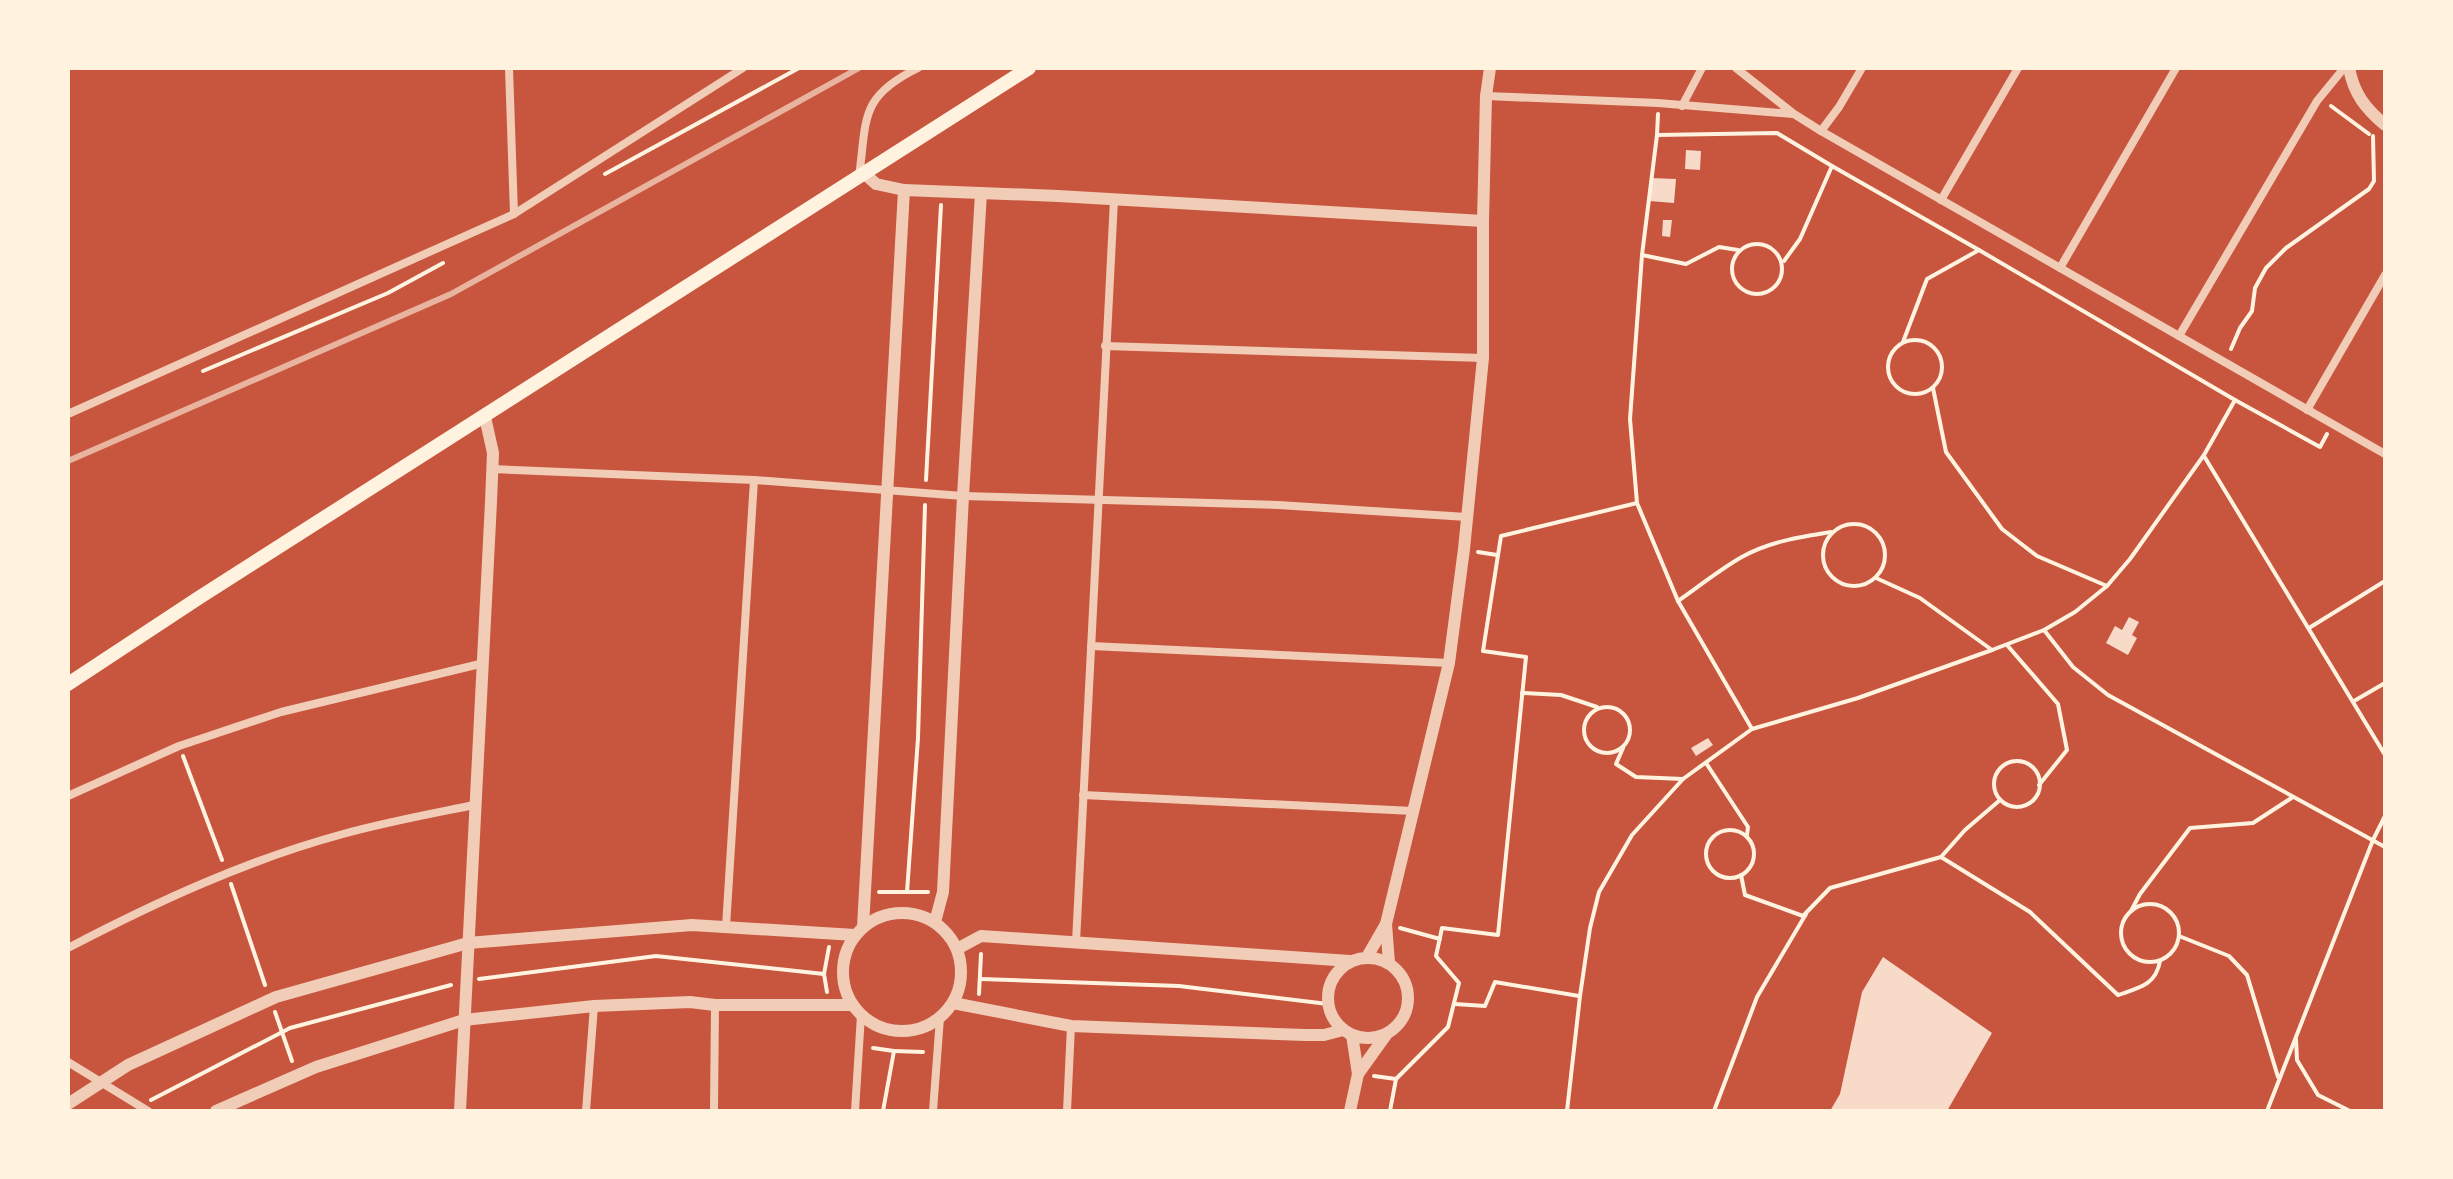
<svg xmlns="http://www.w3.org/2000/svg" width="2453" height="1179" font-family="'PT Sans Narrow',sans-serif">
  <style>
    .building { fill: #f7dbc8 }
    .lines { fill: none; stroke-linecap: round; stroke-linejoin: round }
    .path { stroke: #fff3e0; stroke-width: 4 }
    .minor { stroke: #f1ccb7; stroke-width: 8 }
    .tertiary { stroke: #f1ccb7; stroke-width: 12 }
    .secondary { stroke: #fff3e0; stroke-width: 14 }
    .rail { stroke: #e9b49f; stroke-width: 6 }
  </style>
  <rect width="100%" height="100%" fill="#c8553d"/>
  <g class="building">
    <path d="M1686 150 1701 151 1700 170 1685 169Z"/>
    <path d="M1651 178 1676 179 1674 203 1649 201Z"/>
    <path d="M1663 220H1672L1670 237 1662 236Z"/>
    <path d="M2129 617 2139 622 2132 635 2137 638 2128 655 2106 643 2115 626 2122 630Z"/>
    <path d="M1708 738 1713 745 1696 756 1691 748Z"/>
    <path d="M1883 957 1992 1033 1947 1111H1830L1840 1094 1862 992Z"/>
  </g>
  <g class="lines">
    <g class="path">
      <path d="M2331 106 2369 134"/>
      <path d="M1657 135 1658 114"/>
      <path d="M1832 166 1979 250 1927 279 1903 342"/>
      <path d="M605 174 799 68"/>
      <circle cx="1757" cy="269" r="25"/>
      <path d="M1738 250 1719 247 1686 264 1642 255 1630 419 1637 503 1678 601 1752 729"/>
      <path d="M1979 250 2235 400 2320 447 2327 434"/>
      <path d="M1642 255 1657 135 1777 133 1832 166 1800 239 1784 261"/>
      <circle cx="1915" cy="367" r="27"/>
      <path d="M2231 349 2240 328 2252 311 2255 288 2266 268 2286 248 2369 189 2374 181 2373 136"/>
      <path d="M203 371 388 293 443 263"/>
      <path d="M1933 388 1946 452 2002 529 2037 556 2107 586"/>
      <path d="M2204 456 2385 755"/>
      <path d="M926 480 941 205"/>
      <circle cx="1854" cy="555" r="31"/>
      <path d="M1478 552 1497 555"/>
      <path d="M1876 578 1920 598 1992 650"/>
      <path d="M1678 601C1698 587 1718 571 1740 558 1768 542 1799 537 1831 532"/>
      <path d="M2309 628 2385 581"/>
      <path d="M2044 630 2073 667 2108 695 2385 847"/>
      <path d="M2007 645 2058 704 2067 750 2039 785"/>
      <path d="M1522 693 1561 695 1597 707"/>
      <path d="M2354 701 2385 683"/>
      <circle cx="1607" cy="730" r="23"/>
      <path d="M1623 748 1616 764 1636 777 1683 779"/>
      <path d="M183 756 222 860"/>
      <circle cx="2017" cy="784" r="23"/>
      <path d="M1706 763 1748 827 1747 835"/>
      <circle cx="1730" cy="854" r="24"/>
      <path d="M1941 857 2030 912 2118 995C2139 988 2156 985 2160 961"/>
      <path d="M1741 875 1745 895 1803 916 1830 888 1941 857 1965 830 2000 800"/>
      <path d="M231 884 265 985"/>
      <path d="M879 892H907L918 738 925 505"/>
      <path d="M907 892H928"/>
      <circle cx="2150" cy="933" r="29"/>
      <path d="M2131 911 2140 894 2190 828 2253 823 2293 797"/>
      <path d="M1400 928 1440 939"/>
      <path d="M2179 936 2229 956 2247 975 2278 1077"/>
      <path d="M824 974 827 992"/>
      <path d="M479 979 656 956 824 974 829 947"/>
      <path d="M981 979 1179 986 1328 1004"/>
      <path d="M979 994 981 954"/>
      <path d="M1455 1004 1485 1006 1495 982 1579 996"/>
      <path d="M275 1012 292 1061"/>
      <path d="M2296 1039 2297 1060 2318 1095 2350 1111"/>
      <path d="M873 1048 894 1051 883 1111"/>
      <path d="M894 1051 923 1052"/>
      <path d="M1374 1076 1396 1079"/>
      <path d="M151 1100 290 1028 451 985"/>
      <path d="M1390 1111 1396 1079 1448 1027 1459 983 1436 956 1442 928 1498 935 1526 657 1483 651 1501 536 1637 503"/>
      <path d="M1567 1111 1580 996 1590 928 1599 892 1632 835 1683 779 1752 729 1858 698 1992 650 2044 630 2075 612 2107 586 2130 559 2204 455 2235 400"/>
      <path d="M1714 1111 1757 997 1806 914"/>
      <path d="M2267 1111 2373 840 2385 816"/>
    </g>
    <g class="minor">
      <path d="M509 68 514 214"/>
      <path d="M1736 68 1794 114 1821 131 2385 454"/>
      <path d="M1486 96 1658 103 1793 114"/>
      <path d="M1682 106 1702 68"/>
      <path d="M1821 131 1839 107 1862 68"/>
      <path d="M859 177C867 118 859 97 918 68"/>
      <path d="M1941 200 2018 68"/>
      <path d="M2060 268 2176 68"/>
      <path d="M2179 336 2317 101 2344 68"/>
      <path d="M1105 346 1483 358"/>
      <path d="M2307 410 2385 275"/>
      <path d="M68 414 514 214 743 68"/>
      <path d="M492 469 754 480 963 496 1278 505 1467 517"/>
      <path d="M1091 646 1449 663"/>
      <path d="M1083 795 1413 811"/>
      <path d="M68 796 179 746 281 712 484 663"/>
      <path d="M726 927 754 480"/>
      <path d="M1076 942 1114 200"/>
      <path d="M68 948C156 902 247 860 343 834 386 822 430 814 474 805"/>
      <path d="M68 1062 148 1111"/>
      <path d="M586 1111 594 1006"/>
      <path d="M714 1111 715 1005"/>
      <path d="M855 1111 861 1015"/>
      <path d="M933 1111 940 1018"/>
      <path d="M1067 1111 1071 1026"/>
    </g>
    <g class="tertiary">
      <path d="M2349 68C2354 94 2365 108 2385 125"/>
      <path d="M865 174 876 184 904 190 1058 196 1483 221"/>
      <circle cx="902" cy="972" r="59"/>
      <path d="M935 922 943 892 963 496 981 193"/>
      <path d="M1386 924 1389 963"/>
      <path d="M863 927 904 190"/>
      <path d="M957 949 981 936 1350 961"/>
      <path d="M1367 957 1386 924 1449 663 1464 549 1483 358V221L1486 96 1490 68"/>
      <circle cx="1368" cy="998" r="40"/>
      <path d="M953 1003 1071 1026 1305 1035H1324L1343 1030"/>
      <path d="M1358 1074 1386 1035"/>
      <path d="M68 1104 128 1065 276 997 468 943 692 925 855 935"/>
      <path d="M216 1111 316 1067 464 1020 594 1006 690 1002 715 1005H852"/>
      <path d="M460 1111 491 502 493 453 485 417"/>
      <path d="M1350 1111 1358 1074 1352 1035"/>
    </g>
    <path class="secondary" d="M68 684 200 597 1029 68"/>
    <path class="rail" d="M68 461 451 294 859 68"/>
  </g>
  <rect width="2453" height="1179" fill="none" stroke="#fff3e0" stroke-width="140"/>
</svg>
